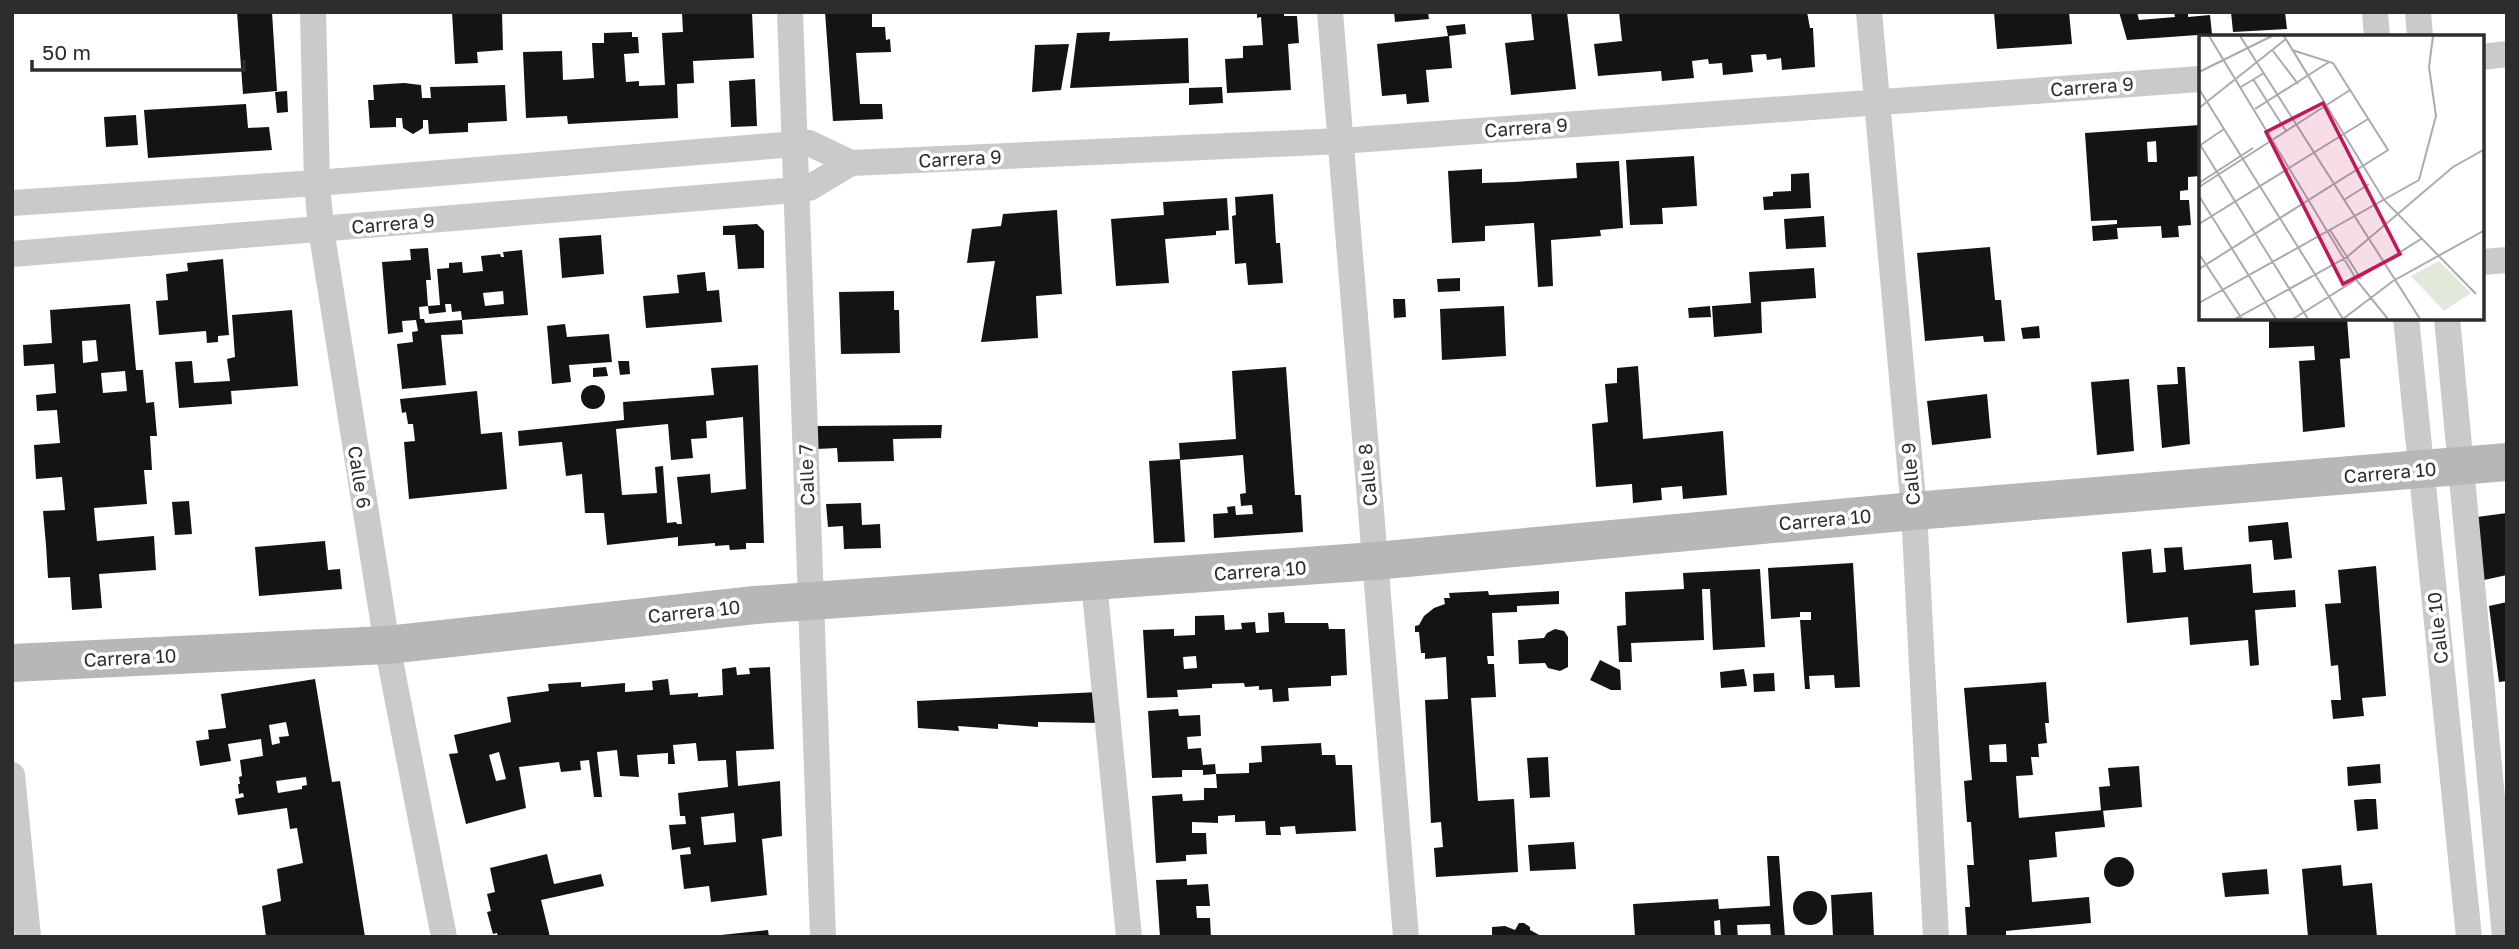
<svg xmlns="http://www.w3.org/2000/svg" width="2519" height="949" font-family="'Golos Text',sans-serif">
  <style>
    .building { fill: #141414; fill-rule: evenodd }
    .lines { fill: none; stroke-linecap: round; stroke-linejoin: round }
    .street { stroke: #cacaca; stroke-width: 26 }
    .secondary { stroke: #b7b7b7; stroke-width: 38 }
    .labels { text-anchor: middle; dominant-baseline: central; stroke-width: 7; stroke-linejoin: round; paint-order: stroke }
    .street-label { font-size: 19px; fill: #2d2d2d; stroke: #fff }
    .inset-road { fill: none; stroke: #ababab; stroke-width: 2 }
    .view { fill: #c2185b; fill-opacity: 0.15; stroke: #c2185b; stroke-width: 3.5 }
    .inset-edge { fill: none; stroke: #2d2d2d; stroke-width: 3.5 }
  </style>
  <rect width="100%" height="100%" fill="#fff"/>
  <g class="building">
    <path d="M237 12H272L277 91 243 94Z"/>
    <path d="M452 12H502L503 50 477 52 478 63 455 64Z"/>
    <path d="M752 12 754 58 693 61 694 83 677 84 678 118 568 124 567 116 526 118 523 52 562 51 563 80 594 78 592 43H604V33L632 32V37H638L639 53 624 54 626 82 639 81V86L665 85 662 33 683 32 682 13Z"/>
    <path d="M825 12 872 13V27H885L886 40 890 39 891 52 856 53 860 104H882L883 119 833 121Z"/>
    <path d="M1257 12H1284V16H1297L1299 43 1288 44 1291 90 1227 93 1225 59 1243 58V46L1263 45 1261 17 1257 18Z"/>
    <path d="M1394 12H1428L1429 19 1395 22Z"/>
    <path d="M1531 12H1567L1576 89 1511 95 1505 43 1534 40Z"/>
    <path d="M1619 12H1807L1810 28H1813L1815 67 1782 70 1781 58 1767 60 1766 54 1751 55 1753 72 1723 75 1722 63 1709 64 1708 59 1692 61 1694 78 1662 81 1661 71 1598 76 1594 44 1622 41Z"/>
    <path d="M1994 12H2069L2072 44 1997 49Z"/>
    <path d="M2119 12H2137L2139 20 2175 17 2174 12H2188V17L2210 15 2212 34 2127 40Z"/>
    <path d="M2231 12H2285L2287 29 2233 32Z"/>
    <path d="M1465 24 1466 34 1449 36 1452 68 1426 70 1429 102 1407 104 1406 94 1382 96 1377 44 1448 36 1446 26Z"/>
    <path d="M1110 32 1109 41 1188 38 1189 83 1070 88 1077 33Z"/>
    <path d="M1069 44 1061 90 1032 92 1035 45Z"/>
    <path d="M755 79 757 126 731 127 729 81Z"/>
    <path d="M404 83 421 85 422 98H431L430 87 505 85 507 121 468 123V132L429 134 428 120H423V128L413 134 403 128 402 118H396V127L370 128 368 100H374L373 85Z"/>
    <path d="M1222 87 1223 103 1189 105V88Z"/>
    <path d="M287 91 288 112 277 113 275 92Z"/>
    <path d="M246 104 248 128 269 127 272 150 148 158 144 110Z"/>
    <path d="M136 115 138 145 106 147 104 117Z"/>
    <path d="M2200 125V176L2188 177V190L2180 191V200H2189L2191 225 2178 226 2179 237 2162 238 2161 226 2117 228 2118 239 2093 241 2092 226 2117 224V220L2091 221 2085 133ZM2156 141 2157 162H2148L2147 142Z"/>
    <path d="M1694 156 1697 206 1662 208 1663 224 1630 225 1626 160Z"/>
    <path d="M1619 161 1623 228 1600 230 1601 236 1551 240 1553 286 1538 287 1534 223 1485 226V241L1452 243 1448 171 1482 169V183L1514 182 1577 178 1576 163Z"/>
    <path d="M1809 173 1811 208 1764 210 1763 197 1773 196V192L1791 191V174Z"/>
    <path d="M1273 194 1276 243H1280L1283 283 1248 285 1246 263 1235 264 1232 216 1236 215 1235 197Z"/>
    <path d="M1227 198 1229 230 1216 231V235L1165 239 1169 283 1116 286 1111 219 1164 215 1163 202Z"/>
    <path d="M1057 210 1062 294 1036 296 1038 338 981 342 995 261 967 263 972 229 1001 226 1003 214Z"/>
    <path d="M1824 216 1826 247 1786 249 1784 219Z"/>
    <path d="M757 224 764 231V268L738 269 735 235H723V226Z"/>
    <path d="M601 235 604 274 562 278 559 238Z"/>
    <path d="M1990 247 1995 300H2001L2005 341 1984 342 1983 336 1925 341 1917 253Z"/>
    <path d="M428 248 431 280H426L428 306 419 307 420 319H424L425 323 462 320 463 334 441 335 446 385 402 389 397 344 413 342 412 332 418 331 416 320 402 321 403 332 388 334 382 262 411 260 410 249Z"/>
    <path d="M522 250 528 315 462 320 461 311 452 312 451 304H445L446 312 429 314 428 306 440 305 437 269 449 268V263L462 262 463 273 483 271 481 256 500 254 501 257H504L503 252ZM503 291 504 304 485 306 483 293Z"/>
    <path d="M223 259 229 335 218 336V342L207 343 206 331 159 335 156 301 168 300 166 274 188 271 187 263Z"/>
    <path d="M1814 268 1816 298 1761 302 1762 333 1714 337 1712 306 1751 303 1749 272Z"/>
    <path d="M705 272 707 291 719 290 722 322 646 328 643 296 679 293 677 275Z"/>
    <path d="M1460 278V291L1438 292 1437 279Z"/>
    <path d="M894 291V310H899L900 353 841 354 839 292Z"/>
    <path d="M1393 299H1405L1406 317 1394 318Z"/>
    <path d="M130 304 136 370H143L146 403 154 402 157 436H150L152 470H144L147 504 94 508 97 541 154 536 156 570 99 574 102 608 72 610 70 577 48 578 46 545 43 511 65 510 62 477 36 479 34 445 60 443 57 410 37 411 36 395 56 393 54 364 24 366 23 345 52 343 50 310ZM96 340 98 361 83 363 82 341ZM125 371 127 391 103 393 101 373Z"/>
    <path d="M1504 306 1506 356 1442 360 1440 309Z"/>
    <path d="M1710 306 1711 317 1689 318 1688 308Z"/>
    <path d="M292 310 298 386 231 391 232 404 179 408 175 362 192 361 194 383 230 381 227 359 235 357 232 315Z"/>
    <path d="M2269 318H2347L2350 358 2340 359 2345 427 2303 432 2299 361 2315 360 2314 346 2269 348Z"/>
    <path d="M565 324 567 337 609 334 612 362 569 365 571 382 552 384 547 326Z"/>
    <path d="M2039 326 2040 338 2023 339 2021 328Z"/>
    <path d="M618 361H629L630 374 620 375Z"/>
    <path d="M758 365 764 543H746V549L730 550 729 545 715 546V543L678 546V537L607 545 604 513H585L582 474 566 476 562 442 519 446 518 431 624 420 623 402 714 395 711 368ZM743 417 746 489 711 493 710 474 677 477 682 524H677L676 522 667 523 663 466 655 467 657 493 622 495 616 429 668 424 671 460 693 458 691 439 707 438 706 421Z"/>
    <path d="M1638 366 1643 439 1723 431 1727 495 1683 499 1682 486 1661 488 1662 500 1633 503 1632 484 1596 487 1592 424 1608 422 1605 384 1617 383V368Z"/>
    <path d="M606 367 608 376 593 377V368Z"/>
    <path d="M1286 367 1295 495H1301L1303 532 1214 538 1213 514 1228 513 1227 507 1235 506 1236 515 1253 514 1252 505 1241 506 1240 494 1246 493 1243 455 1180 460 1185 542 1154 543 1149 461 1180 459 1179 443 1236 439 1232 371Z"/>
    <path d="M2177 367H2185L2190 444 2162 448 2157 385 2178 384Z"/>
    <path d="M2129 379 2134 451 2097 455 2091 382Z"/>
    <circle cx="593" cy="397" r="12"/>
    <path d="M477 391 481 434 502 432 507 489 409 499 404 442 415 441 413 424H408L406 412 402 413 400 399Z"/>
    <path d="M1987 394 1991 438 1932 445 1927 401Z"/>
    <path d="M942 425 941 438 893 439 894 461 838 462 837 448 817 449V426Z"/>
    <path d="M189 501 192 534 175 535 172 502Z"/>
    <path d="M861 503 862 525 880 524 881 548 844 549 843 526 828 527 826 504Z"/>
    <path d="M2507 513V575L2484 580 2477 517Z"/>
    <path d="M2288 522 2292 558 2274 560 2272 540 2249 542 2248 526Z"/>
    <path d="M325 541 328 570 340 569 342 589 259 596 255 547Z"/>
    <path d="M2182 547 2184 570 2251 564 2253 593 2295 590 2296 607 2255 610 2259 665 2250 666 2248 640 2190 645 2188 617 2127 623 2122 552 2151 549 2153 573 2166 572 2164 548Z"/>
    <path d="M1853 563 1860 687 1835 688 1834 675 1809 676 1810 689H1805L1800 620H1811V612H1800V617L1771 619 1768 568Z"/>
    <path d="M2376 566 2386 696 2362 698 2364 716 2333 719 2331 700H2341L2338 665 2331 666 2325 604 2341 603 2338 570Z"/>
    <path d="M1760 569 1765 647 1713 650 1710 589H1702L1704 640 1631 643 1632 662H1619L1617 626 1626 625 1625 592 1684 589 1683 573Z"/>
    <path d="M1488 591 1489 595H1491L1559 591V604L1517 606V612L1492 613 1494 656H1487L1488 664H1494L1496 697 1471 698 1478 801 1514 799 1518 872 1436 877 1434 848 1443 847 1441 822 1431 823 1425 700 1448 699 1446 657 1425 659V653H1421L1419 632H1415V626L1419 625 1424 616 1434 608 1445 604 1444 598H1450L1449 593Z"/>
    <path d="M2507 602V681L2499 682 2489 606Z"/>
    <path d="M1284 612 1285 623H1328L1329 629H1345L1347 675 1331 676V686L1288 688 1289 701 1273 702 1272 689 1259 690V686L1245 687 1244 683 1212 684V688L1177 690 1178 697 1147 698 1143 630 1174 629V636L1195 635V616L1224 615 1225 630 1242 629 1241 623 1255 622 1256 633 1269 632 1268 613ZM1196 656 1197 668 1184 669 1183 657Z"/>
    <path d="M1555 629 1564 631 1568 637V667L1560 671 1548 668 1545 663 1519 664 1518 640 1544 638 1547 633Z"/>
    <path d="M1600 660 1620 670 1621 690H1611L1590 680Z"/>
    <path d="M736 667 737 675 750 674 749 668 770 667 774 749 736 751 738 786 780 781 782 836 762 839 767 895 711 902 709 886 684 889 680 855 691 854 690 847 672 850 669 825 686 824 685 816H680L678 793 728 787 726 760 698 761 696 743 673 745 675 764H668V753L637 755 639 777 620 776 617 750 597 752 602 797H594L589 760 580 761 581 770 561 772 559 762 519 767 526 808 466 824 449 754 458 753 454 735 511 722 507 697 549 691 548 684 581 682V687L625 683V692L653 690 652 681 668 679 670 695 698 693V697L723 695 722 669ZM499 752 506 779 496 781 489 755ZM734 813 736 842 704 845 701 817Z"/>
    <path d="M1744 669 1747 686 1721 688 1720 672Z"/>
    <path d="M1774 673 1775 691 1754 692 1753 674Z"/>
    <path d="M315 679 332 782 340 781 365 937H266L262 906 281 901 277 869 303 863 297 828 290 829 287 808 238 815 235 799 244 797 243 793 239 794 238 784H240L239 777 242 776 240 760 263 756 261 739 228 744 231 761 200 766 196 741 209 739 208 730 226 728 221 694ZM286 722 289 736 279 737 280 743 272 745 269 725ZM306 777 307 785 302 786V789L278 793 276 781Z"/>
    <path d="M2046 682 2049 723H2045L2047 743 2038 744 2039 757H2031L2033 775 2016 776 2019 818 2103 810 2105 827 2055 832 2057 857 2029 860 2032 902 2089 897 2091 923 2006 931V937H1967L1965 907H1970L1967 865H1974L1971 822H1967L1964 781 1972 780 1964 688ZM2006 744 2007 762H1990L1989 745Z"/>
    <path d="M1099 692 1101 723 1038 722V727L998 724V729L958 726 959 731 918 728 917 701Z"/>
    <path d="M1178 709 1179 716 1200 715 1201 736 1187 737 1188 749 1201 748 1203 765 1215 764 1216 774 1203 775V770H1182V777L1152 778 1148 711Z"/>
    <path d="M1321 743 1322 755H1335L1336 765H1352L1356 831 1296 834 1295 826 1280 827 1281 835H1266L1265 821 1235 822V815L1218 816V823L1192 822V833H1206L1207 854 1186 855V861L1156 863 1152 796 1182 794 1183 801 1204 800V788H1217L1216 774 1249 773V763L1262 762 1261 746Z"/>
    <path d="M1548 757 1550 797 1530 798 1527 758Z"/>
    <path d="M2380 764 2381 783 2348 786 2347 767Z"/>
    <path d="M2139 766 2142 807 2101 811 2099 787 2110 786 2108 768Z"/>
    <path d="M2366 799H2376L2378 829 2357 831 2354 800Z"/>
    <path d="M1574 842 1576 869 1530 871 1528 845Z"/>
    <path d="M547 854 554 884 601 874 604 886 541 900 550 937H498L497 933 493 934 487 912 491 911 487 894 495 892 490 868Z"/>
    <path d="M1767 856H1779L1785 937H1771L1770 924 1737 925 1738 937H1721L1720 920 1714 921 1715 937H1635L1633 904 1718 899 1719 909 1770 906Z"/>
    <circle cx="2119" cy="872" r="15"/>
    <path d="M2341 865 2343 886 2372 883 2377 937H2308L2302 869Z"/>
    <path d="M2267 869 2269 894 2225 897 2222 873Z"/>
    <path d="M1187 879V885L1208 884 1210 906H1196L1197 918H1210L1211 937H1160L1156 880Z"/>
    <circle cx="1810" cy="908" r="17"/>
    <path d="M1872 892 1874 937H1833L1831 895Z"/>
    <path d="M1519 923H1524L1530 927V930L1543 937H1492V927L1505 926 1515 930Z"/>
    <path d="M768 930 769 937H721V935Z"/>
  </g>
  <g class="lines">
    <g class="street">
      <path d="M313 12 317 183 321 229 387 645 444 937"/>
      <path d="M790 12 823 937"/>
      <path d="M1330 12 1406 937"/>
      <path d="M1869 12 1914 511 1936 937"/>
      <path d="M2375 12 2377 37"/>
      <path d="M2418 12 2420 37"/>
      <path d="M2482 57 2507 54"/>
      <path d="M12 203 317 183 809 143 851 163"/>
      <path d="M12 254 796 190 809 188 851 163 1340 141 2200 79"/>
      <path d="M2482 262 2507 260"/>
      <path d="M2406 318 2469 937"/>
      <path d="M2447 318 2505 937"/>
      <path d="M1094 582 1129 937"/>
      <path d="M12 775 28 937"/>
    </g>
    <path class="secondary" d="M12 663 387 645 755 605 1375 561 1914 511 2507 462"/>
  </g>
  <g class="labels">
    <g class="street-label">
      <text transform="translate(2092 86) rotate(-4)">Carrera 9</text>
      <text transform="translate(1526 127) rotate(-4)">Carrera 9</text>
      <text transform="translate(960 158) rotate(-3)">Carrera 9</text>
      <text transform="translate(393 223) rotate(-5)">Carrera 9</text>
      <text transform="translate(2390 472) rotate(-5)">Carrera 10</text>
      <text transform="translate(1910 474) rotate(-95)">Calle 9</text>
      <text transform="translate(806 475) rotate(-92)">Calle 7</text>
      <text transform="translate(1367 475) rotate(-95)">Calle 8</text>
      <text transform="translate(360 477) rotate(81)">Calle 6</text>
      <text transform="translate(1825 519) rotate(-5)">Carrera 10</text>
      <text transform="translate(1260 570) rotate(-4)">Carrera 10</text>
      <text transform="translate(694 611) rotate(-6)">Carrera 10</text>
      <text transform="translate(2437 628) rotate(-96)">Calle 10</text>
      <text transform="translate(130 657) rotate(-3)">Carrera 10</text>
    </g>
  </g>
  <g transform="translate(2199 35)">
    <rect width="285" height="285" fill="#fff"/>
    <path d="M240 226 272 258 245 276 212 241Z" fill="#e1e9db"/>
    <path class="inset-road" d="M10 1 159 247 189 284M41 1 221 284M85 1 185 165 277 259M74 16 99 49M0 37 73 1M54 44 87 96M42 52 65 38M0 54 144 284M0 73 87 4M56 74 130 27M0 108 109 284M0 111 25 94M220 145 237 81 230 32 234 1M0 148 54 113M0 152 151 55M0 161 77 284M145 165 170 149M0 189 169 84M131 195 162 244M0 219 43 284M0 234 189 115 134 28 93 15M0 268 220 145M36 284 148 222 254 132 286 114M94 284 222 204M144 284 194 246 286 195"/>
    <path class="view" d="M124 68 201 219 144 249 67 97Z"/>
    <rect width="285" height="285" class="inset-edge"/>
  </g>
  <rect width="2519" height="949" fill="none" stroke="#2d2d2d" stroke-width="28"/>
  <path d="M32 60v10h212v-10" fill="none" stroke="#2d2d2d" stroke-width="3.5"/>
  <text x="42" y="60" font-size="21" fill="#2d2d2d" stroke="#ffffff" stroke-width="5" paint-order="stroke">50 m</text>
</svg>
